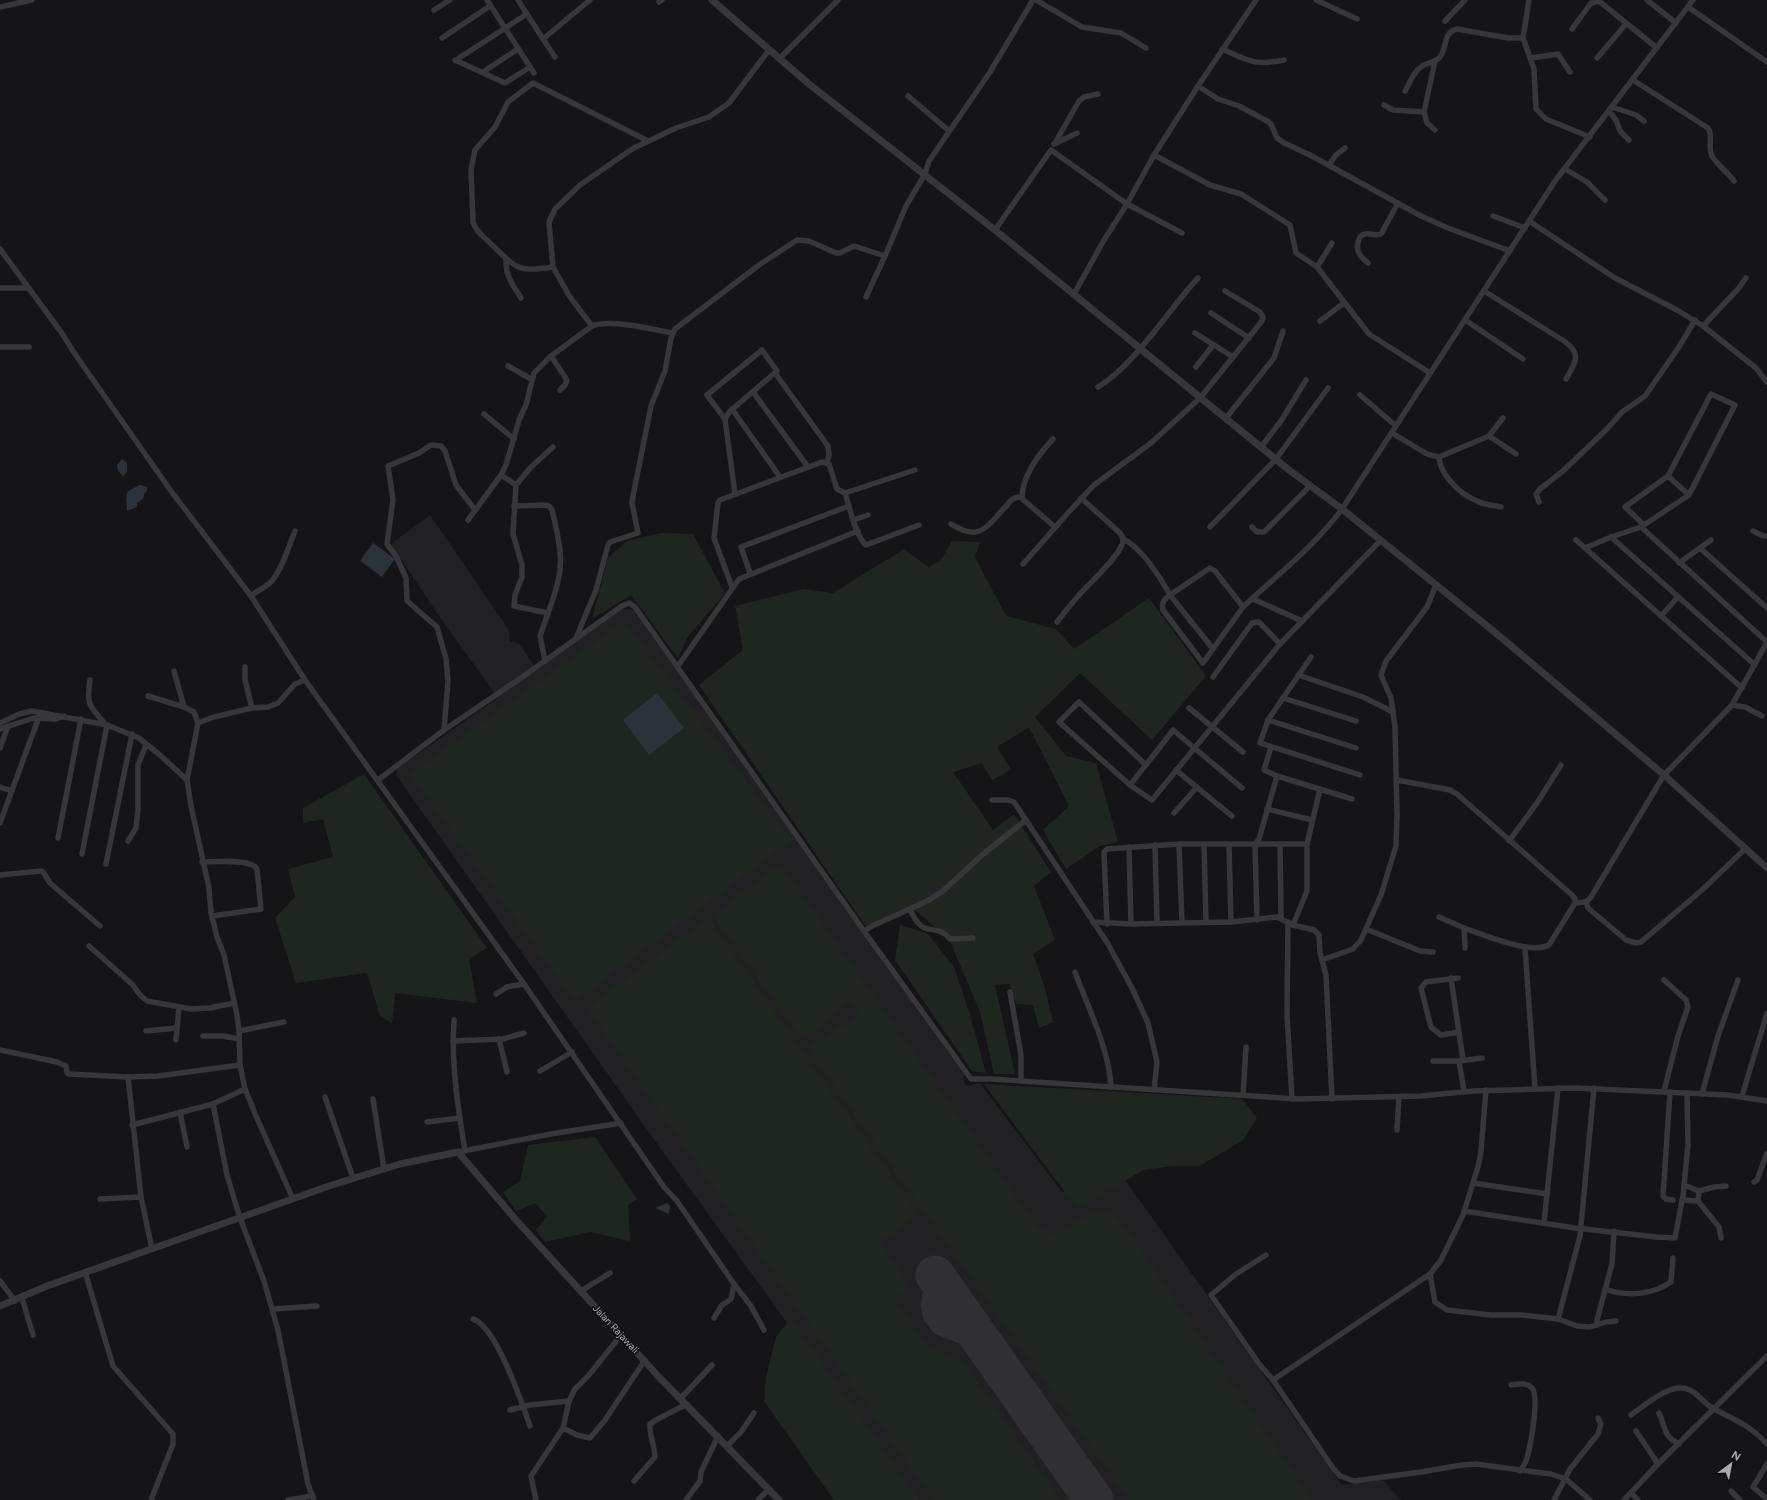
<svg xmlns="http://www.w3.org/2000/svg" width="1767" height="1500" font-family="Figtree,sans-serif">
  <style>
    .built { fill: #212124 }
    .green { fill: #1f2620 }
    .water { fill: #2b323a }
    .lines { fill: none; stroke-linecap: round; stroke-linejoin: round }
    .taxiway { stroke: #303034; stroke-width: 16 }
    .runway { stroke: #303034; stroke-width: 39 }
    .minor { stroke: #36363b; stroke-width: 5.5 }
    .tertiary { stroke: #36363b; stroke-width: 7 }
    .labels { text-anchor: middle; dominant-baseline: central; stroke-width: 3.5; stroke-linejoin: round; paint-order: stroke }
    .street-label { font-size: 10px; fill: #a7aab6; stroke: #101012 }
  </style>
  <rect width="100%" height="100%" fill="#151517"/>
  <path class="built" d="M430 515 509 630 510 641 520 645 537 670 622 609 634 610 965 1076 963 1077 966 1086 980 1083 1062 1192 1071 1188 1111 1160 1342 1485 1383 1480 1401 1500H839L814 1360 648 1131 396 775 398 768 498 698 439 616 391 544Z"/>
  <g class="green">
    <path d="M661 533 693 534 725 593 687 638 678 658 631 595 592 619 608 558 627 541Z"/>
    <path d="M952 541 980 542 975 557 1006 616 1056 629 1074 649 1149 598 1206 676 1152 740 1080 673 1035 717 1066 756 1096 763 1118 842 1100 846 1066 869 1043 830 1069 806 1029 727 997 747 1011 770 992 780 982 763 953 772 993 830 1014 814 1051 872 1034 886 1055 940 1033 954 1044 985 1053 1022 1039 1028 1033 1005 1016 1004 1010 984 995 985 1015 1074H994L980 1012 949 939 915 910 886 917 867 928 699 685 743 650 735 606 804 589 833 593 904 549 928 567 941 560Z"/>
    <path d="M624 621 792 840 575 1002 410 774Z"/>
    <path d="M364 774 487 948 469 959 477 1003 395 993 392 1023 380 1016 367 973 296 983 275 918 295 897 288 869 333 857 323 819 303 823V808Z"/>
    <path d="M780 869 787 873 1036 1225 1046 1232 1057 1234 1094 1211C1106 1210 1113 1213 1122 1222L1312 1500H1129L808 1049 841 1025 843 1027 860 1015 849 1002 834 1013 836 1016 802 1040 713 915 772 870Z"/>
    <path d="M708 918 919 1215 880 1242 911 1287 895 1299 927 1344 964 1363 1061 1500H933L591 1014 589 1008 593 1003Z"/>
    <path d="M900 925 927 933 954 967 970 1015 986 1073 972 1071 895 960Z"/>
    <path d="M984 1084 1242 1099 1257 1118 1243 1140 1200 1166H1171L1144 1170 1077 1208Z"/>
    <path d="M595 1137 637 1199 628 1205 630 1241 590 1232 545 1242 536 1230 547 1216 535 1203 516 1211 503 1192 520 1181 528 1145Z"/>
    <path d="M791 1319 919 1500H834L764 1401 766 1377 776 1337Z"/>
  </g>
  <g class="water">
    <path d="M122 459 127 463V472L123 476 118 471 117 465Z"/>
    <path d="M140 485 147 487V491L144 494 143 499 137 503V507L127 511 126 498 128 491Z"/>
    <path d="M373 543 395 559 382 577 360 561Z"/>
    <path d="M657 693 684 728 649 755 623 720Z"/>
    <path d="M667 1203 670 1206 669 1214 655 1208Z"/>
  </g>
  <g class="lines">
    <path class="taxiway" d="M970 1325 964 1304 953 1287 941 1284 935 1289 930 1296 929 1307 931 1316 939 1327 975 1341 987 1349"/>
    <path class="runway" d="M935 1275 1094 1500"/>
    <g class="minor">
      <path d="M487 0 534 73"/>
      <path d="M518 0 543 39 590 0"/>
      <path d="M1036 0 1082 27 1121 33 1146 48"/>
      <path d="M1316 0 1357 19"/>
      <path d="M1529 0 1523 38 1534 69 1536 109 1546 119 1590 137"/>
      <path d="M1647 0 1676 23"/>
      <path d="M659 2 662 0"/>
      <path d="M0 7 32 0"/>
      <path d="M1688 7 1767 62"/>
      <path d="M434 10 450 0"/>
      <path d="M1445 21 1465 0"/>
      <path d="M1572 29 1591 3 1599 1 1657 48"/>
      <path d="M442 38 490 6"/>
      <path d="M543 39 555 57"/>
      <path d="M1222 49C1250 61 1253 66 1284 60"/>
      <path d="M459 58 527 14"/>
      <path d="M780 58 838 0"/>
      <path d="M1531 58 1558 54 1570 72"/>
      <path d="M1597 58 1626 24"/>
      <path d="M455 60 505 83 530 67"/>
      <path d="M483 72 518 49"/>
      <path d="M1633 80 1708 128C1714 137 1707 147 1712 156 1718 166 1728 172 1734 181"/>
      <path d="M1198 86 1218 99 1239 106 1267 121 1271 124 1277 138 1284 143 1310 155 1421 216 1448 228 1510 251"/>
      <path d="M1405 91C1410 83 1413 72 1421 67 1427 62 1435 63 1440 57 1448 47 1442 33 1457 29L1508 38H1523"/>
      <path d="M908 96 949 131"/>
      <path d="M1384 105 1393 110 1424 112 1435 61"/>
      <path d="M1612 107 1636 115 1644 121"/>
      <path d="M1609 111 1616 120 1620 131 1629 140"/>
      <path d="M1424 112 1427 123 1435 130"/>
      <path d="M1055 143 1079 101 1084 97 1098 94"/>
      <path d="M1054 144 1077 133"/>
      <path d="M1154 155 1210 185 1241 194 1290 225 1296 253 1317 267 1369 334 1430 373"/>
      <path d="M1329 165 1336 155 1345 148"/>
      <path d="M1565 169 1587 182 1605 200"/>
      <path d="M1493 216 1525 228"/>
      <path d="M1529 221 1615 278 1677 310 1703 326 1756 368 1767 382"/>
      <path d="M995 230 1051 150 1127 204 1182 233"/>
      <path d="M0 249 61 332 77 357 171 491 251 596 305 680 524 984 664 1187 677 1201 734 1284 731 1299 722 1305 714 1318"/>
      <path d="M506 260C505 276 513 285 521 298"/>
      <path d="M1368 263C1359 256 1354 249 1360 237 1366 230 1374 237 1381 234L1398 203"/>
      <path d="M553 267C516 273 517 268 491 244 484 237 476 232 473 222L471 169 475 150 495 127 508 102 533 83 648 141"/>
      <path d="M1317 267 1332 243"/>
      <path d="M0 288H28"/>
      <path d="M1484 291 1564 341C1583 354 1575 363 1566 379"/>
      <path d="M1074 294 1104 240 1127 204 1154 155 1198 86 1256 0"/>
      <path d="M866 297 885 256"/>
      <path d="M1211 313 1249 338"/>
      <path d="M1465 320 1523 359"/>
      <path d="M1320 321 1344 303"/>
      <path d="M592 326 570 297 553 267 549 222 555 209 580 185 632 149 676 128 709 117 729 103 769 50"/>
      <path d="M1703 326 1738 289 1746 278"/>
      <path d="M1195 333 1233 357"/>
      <path d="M0 347H29"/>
      <path d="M551 356 567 380 565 385 560 390"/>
      <path d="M508 366 531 379"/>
      <path d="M1196 367 1213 345"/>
      <path d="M775 373 828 446 829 455 827 462"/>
      <path d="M1098 387C1135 365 1168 310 1198 278"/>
      <path d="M753 392 808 467"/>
      <path d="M1360 395 1396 426"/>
      <path d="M732 409 780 477"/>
      <path d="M484 414 514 439"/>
      <path d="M1226 418 1274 358 1283 331"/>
      <path d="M725 419 707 395 762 350 777 371 730 411 725 419 735 494"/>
      <path d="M1392 433 1427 454 1439 457 1489 436 1503 418"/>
      <path d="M1489 436 1516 454"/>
      <path d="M1261 447 1281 421 1306 380"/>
      <path d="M1439 457C1440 475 1460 494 1477 501 1484 505 1493 505 1501 507"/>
      <path d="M501 475 516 485 513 534 522 565V577L515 595 514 606 548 613 540 636 545 661"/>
      <path d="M1668 476 1689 495"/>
      <path d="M516 485 531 467 553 447"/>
      <path d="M845 493C849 505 856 538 866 545L919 525"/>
      <path d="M1022 498C1022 477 1039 454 1053 439"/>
      <path d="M1539 502 1536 494 1540 489 1563 471 1607 429 1622 412 1645 396 1679 347 1695 320"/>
      <path d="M514 506 545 505 549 506 552 510C563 554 565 569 548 613"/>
      <path d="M468 520 501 475 506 465 519 420 526 405 534 373 551 356 592 326C610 319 653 329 672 333"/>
      <path d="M854 520 868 515"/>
      <path d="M951 524C981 543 987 526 1007 505 1011 500 1014 497 1020 497L1055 527"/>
      <path d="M1210 527 1276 459 1328 388"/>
      <path d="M1252 527 1257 532H1264L1310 486"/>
      <path d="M1641 527 1767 642"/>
      <path d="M1753 531 1763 536H1767"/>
      <path d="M1611 537 1755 665"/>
      <path d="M1123 539C1141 547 1161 578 1170 595L1210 568 1215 571 1243 607C1277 575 1315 546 1342 509L1555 181 1693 0"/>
      <path d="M1576 540 1742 688"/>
      <path d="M1585 548 1611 537 1641 527 1689 495 1735 405 1711 394 1668 476 1625 507 1644 525"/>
      <path d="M1700 548 1767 608"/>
      <path d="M1679 563 1711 540"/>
      <path d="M1023 564 1067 514 1094 485 1151 443 1200 398 1262 321 1263 317 1260 312 1225 291"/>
      <path d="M750 573 741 547 849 506"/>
      <path d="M732 587 714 538 718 503 720 500 822 462 829 464 837 489 845 493 915 470"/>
      <path d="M251 596C257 591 266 587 272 581 283 567 288 548 295 531"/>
      <path d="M1253 599 1302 621"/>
      <path d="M1661 616 1678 597"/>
      <path d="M1057 622C1064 613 1071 604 1079 595 1088 585 1124 552 1123 540 1123 536 1121 534 1119 532L1081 498"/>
      <path d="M576 638 596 590 608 545 610 542 638 533 632 503 633 496 651 406 665 371 671 338 675 329 759 265 797 240 809 241 836 253H840L854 246 885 256 906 206 925 174 929 161 990 72 1033 0"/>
      <path d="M1213 649 1170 595C1165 599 1161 602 1163 610L1203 663 1243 607"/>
      <path d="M1311 657 1268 720 1260 743 1360 775"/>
      <path d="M678 666 739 579 858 531"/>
      <path d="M245 667V680L252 708"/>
      <path d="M174 671 184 707"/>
      <path d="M1298 675 1363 697 1393 712"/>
      <path d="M1213 677 1252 623 1258 622 1260 623 1280 644"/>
      <path d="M90 680C86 706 90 706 106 725"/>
      <path d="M148 696 184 707 194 712 198 723"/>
      <path d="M1283 698 1356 721"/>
      <path d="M1732 705 1745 707 1762 716"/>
      <path d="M1189 708 1243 752"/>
      <path d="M1268 720 1356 748"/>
      <path d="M0 723 19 714 32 711 107 725 139 738 161 756 187 780"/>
      <path d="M0 729 34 718 56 719 64 716"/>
      <path d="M444 730 448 681 446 659 437 627 407 601 406 578 396 556 387 544 393 500 388 466 419 453 431 445 441 446 445 451 456 485 475 510"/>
      <path d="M0 748 8 726"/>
      <path d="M1146 765 1079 702 1059 722 1130 785C1144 767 1159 749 1173 730L1242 788"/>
      <path d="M1176 770 1232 816"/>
      <path d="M1277 776 1352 799"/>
      <path d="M378 780 444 730 521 678 622 606 629 603 635 607 864 931 971 1079H990L1298 1099 1421 1096 1473 1091 1576 1088 1728 1095 1767 1101"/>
      <path d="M1397 780 1450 790 1457 794 1572 895 1575 899V903"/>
      <path d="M1130 785 1152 800 1280 644 1380 541"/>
      <path d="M0 787 12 791"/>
      <path d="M992 800H1008L1014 802 1108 944 1132 988 1148 1023 1157 1062 1154 1090"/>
      <path d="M1267 809 1312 820"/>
      <path d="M1174 813 1197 787"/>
      <path d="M0 823 39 717"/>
      <path d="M58 838 81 719"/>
      <path d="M128 841 136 828 138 810V765L146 745"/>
      <path d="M1509 841 1537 803 1561 765"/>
      <path d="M1179 844 1182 922"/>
      <path d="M1204 844 1206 922"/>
      <path d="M1280 844 1281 918"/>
      <path d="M1155 845 1157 922"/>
      <path d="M1229 845 1231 922"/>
      <path d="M1129 847 1131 924"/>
      <path d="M82 854 107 725"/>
      <path d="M202 862C214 862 251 858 257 869L261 909 212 916"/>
      <path d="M106 864 132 734"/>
      <path d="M0 875 41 871 43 872 50 883 100 926"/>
      <path d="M1586 902 1588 908 1626 940 1636 943 1641 942 1702 890 1745 849"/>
      <path d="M910 909 929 900 943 891 982 855 1026 820"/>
      <path d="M1439 917 1464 928"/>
      <path d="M1257 920 1255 844 1259 839 1277 776 1264 770 1271 747"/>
      <path d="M1093 922 1131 924 1231 922 1277 917 1293 925 1314 930 1319 935 1320 953 1326 975 1332 1099"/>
      <path d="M1288 922 1287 1015 1292 1099"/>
      <path d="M1107 924 1104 852 1107 849 1179 844H1307"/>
      <path d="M1293 925 1307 891V844L1320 789"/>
      <path d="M1366 929 1420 951 1433 952"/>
      <path d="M864 931 874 925 910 909C924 942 934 920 950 939L973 938"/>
      <path d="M89 946 133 985 140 995 147 1001 191 1009 210 1008 234 1003"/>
      <path d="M1465 948 1464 928C1484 935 1531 955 1549 945L1575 903 1586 902 1591 897 1664 775 1732 705 1767 642"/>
      <path d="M1525 948 1535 1088"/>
      <path d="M1322 960 1353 949 1361 940 1381 895 1396 846 1397 815 1395 727 1391 698 1381 675 1386 661 1427 607 1436 585"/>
      <path d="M1075 972C1088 1008 1109 1048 1111 1087"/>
      <path d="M1451 978 1463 1060"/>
      <path d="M1458 978 1426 982 1421 988 1431 1027 1441 1035 1459 1032"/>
      <path d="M1664 980 1686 1000 1688 1007 1678 1036 1664 1091"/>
      <path d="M1010 992 1021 1055V1081"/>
      <path d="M496 994 507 987 524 984"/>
      <path d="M454 1020C451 1064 458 1108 465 1151"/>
      <path d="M146 1031 176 1028"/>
      <path d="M239 1031 284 1022"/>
      <path d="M203 1036H223L239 1039"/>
      <path d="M499 1039 507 1072"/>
      <path d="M176 1040 179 1007"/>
      <path d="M453 1041 503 1039 524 1033"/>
      <path d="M0 1050 57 1062 66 1066 67 1073 69 1074 128 1077 158 1076 240 1065"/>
      <path d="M1433 1061H1459L1482 1058"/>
      <path d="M1459 1061 1464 1091"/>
      <path d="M540 1071 572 1052"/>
      <path d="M128 1077 141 1197 152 1249"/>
      <path d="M1670 1092 1663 1196 1666 1199 1673 1200"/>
      <path d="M1702 1094 1718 1036 1738 980"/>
      <path d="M1243 1095 1246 1047"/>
      <path d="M1742 1096 1767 1013"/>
      <path d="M325 1097 353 1178"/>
      <path d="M373 1099 384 1169"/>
      <path d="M213 1104 227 1175 240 1218 264 1281 278 1330 308 1484 314 1500"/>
      <path d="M180 1112 187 1147"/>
      <path d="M427 1122 460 1118"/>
      <path d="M132 1125 213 1104 245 1089"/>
      <path d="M1397 1130 1399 1097"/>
      <path d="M458 1152 551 1134 621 1123"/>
      <path d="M1754 1182 1757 1180 1767 1153"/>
      <path d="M1473 1183 1547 1194"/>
      <path d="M1684 1185 1699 1191 1698 1201 1719 1227 1721 1238"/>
      <path d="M1699 1191 1714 1187 1726 1186"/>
      <path d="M100 1199 141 1197"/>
      <path d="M293 1199 256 1116 245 1089 240 1065 239 1031 237 1015 224 955 217 937 211 913 209 888 191 806 187 780 198 723 214 717 252 708 268 707 278 703 295 684 305 680"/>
      <path d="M1682 1200 1698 1201"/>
      <path d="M1464 1211 1575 1228 1656 1237 1675 1238 1683 1196 1688 1144 1687 1093"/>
      <path d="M1544 1223 1558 1088"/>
      <path d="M1266 1255 1236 1274 1211 1295 1260 1365 1273 1380 1430 1274 1441 1260 1463 1215 1478 1167 1481 1151 1486 1090"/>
      <path d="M85 1272 113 1366 173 1434V1444L151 1500"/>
      <path d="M1430 1274 1435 1302 1447 1310 1491 1315H1521L1558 1319 1577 1326 1590 1327 1606 1322 1616 1321"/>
      <path d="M0 1281 15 1301"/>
      <path d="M734 1284 751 1306 764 1330"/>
      <path d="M1605 1289C1627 1297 1652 1295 1671 1282L1673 1258"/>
      <path d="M581 1291 610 1273"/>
      <path d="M22 1298 33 1335"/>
      <path d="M273 1309 317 1306"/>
      <path d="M473 1319C496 1326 522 1403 530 1426"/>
      <path d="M1558 1319 1580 1236 1594 1088"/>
      <path d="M1597 1325V1320L1612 1264 1614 1231"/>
      <path d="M1273 1380 1333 1468 1340 1476 1354 1481 1421 1472 1462 1465 1476 1464 1551 1474 1566 1479 1590 1500"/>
      <path d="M1511 1385C1519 1384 1526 1382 1532 1388 1540 1397 1530 1449 1526 1461 1525 1464 1522 1468 1520 1471"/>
      <path d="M681 1398 712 1365"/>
      <path d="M510 1410 530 1405 569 1401"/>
      <path d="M1659 1413C1666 1428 1663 1436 1679 1444"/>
      <path d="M1631 1415C1643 1406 1666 1387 1681 1388 1696 1388 1702 1403 1714 1409 1735 1420 1750 1425 1767 1444"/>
      <path d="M563 1428 577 1435 590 1438 605 1420 645 1360"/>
      <path d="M1636 1431 1658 1464"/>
      <path d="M727 1446 741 1432 754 1413"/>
      <path d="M1767 1464 1753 1487 1767 1499"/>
      <path d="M634 1481 655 1457C655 1446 649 1436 650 1424L656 1420 687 1404"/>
      <path d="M1731 1491 1740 1500"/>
      <path d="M1631 1493 1638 1500"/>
      <path d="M288 1500 312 1496"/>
      <path d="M536 1500 531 1476 563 1428 569 1401 575 1389 589 1375 621 1335"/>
      <path d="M686 1500 700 1481 701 1472 718 1436"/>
      <path d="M758 1500 769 1489"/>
      <path d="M1554 1500 1570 1469 1598 1434 1601 1424 1598 1418"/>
      <path d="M1624 1500 1658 1464 1767 1356"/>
    </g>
    <g class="tertiary">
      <path d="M712 0 809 84 995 230 1289 470 1342 509 1497 634 1664 775 1767 868"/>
      <path d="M0 1306 47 1286 329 1186 400 1164 458 1152 516 1220 659 1377 779 1500"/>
    </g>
  </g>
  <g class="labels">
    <g class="street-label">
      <text transform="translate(616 1329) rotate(47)">Jalan Rajawali</text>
    </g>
  </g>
  <g transform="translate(1731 1464) rotate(32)" stroke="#101012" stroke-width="3" paint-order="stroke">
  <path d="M0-3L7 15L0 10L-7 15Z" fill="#a7aab6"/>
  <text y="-6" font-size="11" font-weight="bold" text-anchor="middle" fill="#a7aab6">N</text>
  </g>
</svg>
